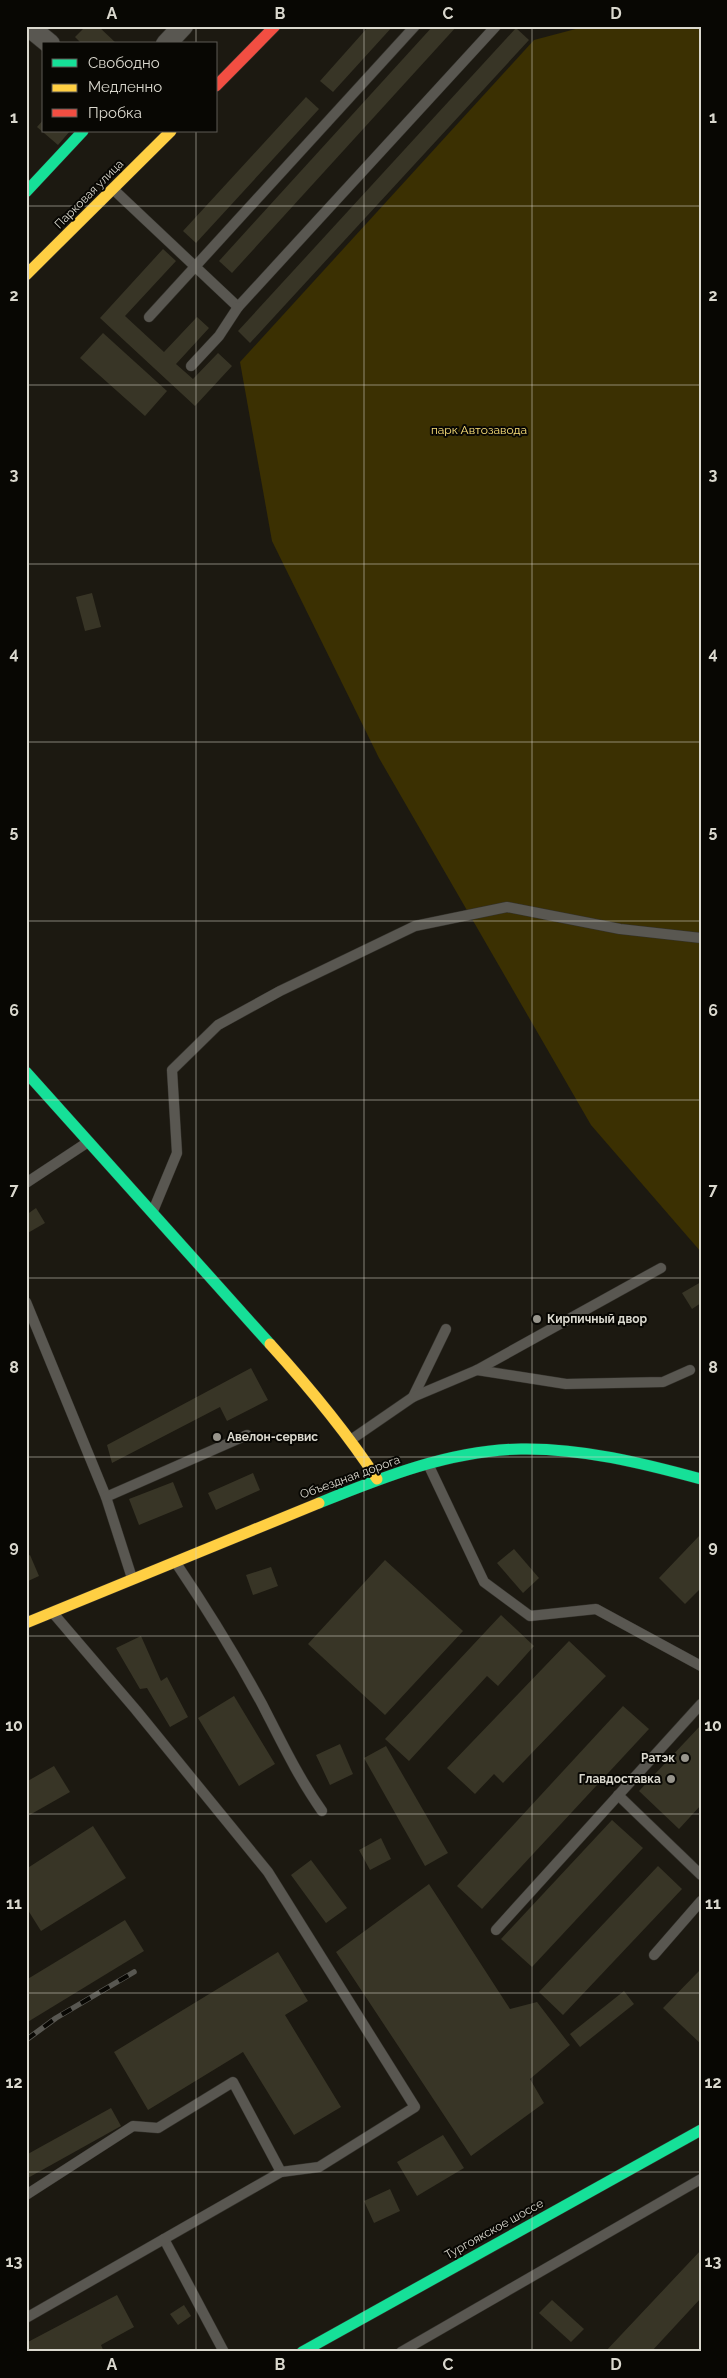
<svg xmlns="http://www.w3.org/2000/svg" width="727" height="2378" font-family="Raleway,sans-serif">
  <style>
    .green { fill: #3b3002 }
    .building { fill: #383526 }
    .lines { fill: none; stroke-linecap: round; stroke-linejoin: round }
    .lane-casing { stroke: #34322c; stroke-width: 11 }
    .street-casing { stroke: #34322c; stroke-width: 21 }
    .fast-casing { stroke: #34322c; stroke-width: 12 }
    .slow-casing { stroke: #34322c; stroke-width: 12 }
    .jam-casing { stroke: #34322c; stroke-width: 12 }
    .lane { stroke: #595751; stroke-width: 10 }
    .street { stroke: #595751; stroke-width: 20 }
    .fast { stroke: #16e098; stroke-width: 11 }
    .slow { stroke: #ffcf43; stroke-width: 11 }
    .jam { stroke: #f24e42; stroke-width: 11 }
    .rail-casing { stroke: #585751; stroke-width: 5.5 }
    .rail { stroke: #080703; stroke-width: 4; stroke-dasharray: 11; stroke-linecap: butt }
    .grid { fill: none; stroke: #dad8ce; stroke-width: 1; stroke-opacity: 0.55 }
    .poi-dot { fill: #98958c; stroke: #080703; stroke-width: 2 }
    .labels { text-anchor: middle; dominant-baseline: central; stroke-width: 4; stroke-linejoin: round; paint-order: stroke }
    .street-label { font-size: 12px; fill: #dad8ce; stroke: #080703 }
    .park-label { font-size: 12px; fill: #fce07a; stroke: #080703 }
    .poi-label { font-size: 12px; font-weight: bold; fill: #dad8ce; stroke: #080703; text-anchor: start }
    .neatline { fill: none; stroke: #dad8ce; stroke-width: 2 }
    .grid-label { font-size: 16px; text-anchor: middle; font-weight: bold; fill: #dad8ce }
  </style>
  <rect width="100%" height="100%" fill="#1c1911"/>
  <path class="green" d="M587 26H701V1252L591 1125 379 758 272 541 240 362 534 40Z"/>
  <g class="building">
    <path d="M86 26H98L117 44H82L75 37Z"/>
    <path d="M369 26H393L333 92 320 81Z"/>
    <path d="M433 26H457L232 273 219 261Z"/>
    <path d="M516 28 529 40 250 343 238 331Z"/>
    <path d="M306 97 319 109 196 243 183 231Z"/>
    <path d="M44 119V131H70L58 145 37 127Z"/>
    <path d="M163 249 176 261 125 316 164 352 197 317 209 328 176 364 193 379 218 353 232 366 195 406 100 318Z"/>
    <path d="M103 333 167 391 145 416 80 358Z"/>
    <path d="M92 593 101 627 85 631 76 597Z"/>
    <path d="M36 1208 45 1223 26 1234V1215Z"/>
    <path d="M701 1282V1303L692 1309 682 1293Z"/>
    <path d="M251 1368 268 1400 227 1421 220 1407 112 1463 107 1445Z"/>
    <path d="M253 1473 260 1490 216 1510 208 1493Z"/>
    <path d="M173 1482 183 1507 139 1525 129 1499Z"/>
    <path d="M701 1534V1588L685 1604 659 1578Z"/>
    <path d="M514 1549 539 1578 523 1593 497 1563Z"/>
    <path d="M30 1555 39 1576 26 1582V1557Z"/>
    <path d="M385 1560 463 1631 385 1715 308 1644Z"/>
    <path d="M271 1567 278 1586 253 1595 246 1575Z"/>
    <path d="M501 1615 534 1646 498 1686 487 1676 409 1761 385 1739Z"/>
    <path d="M141 1636 161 1681 167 1677 188 1717 170 1727 147 1688 140 1689 116 1648Z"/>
    <path d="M569 1641 606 1676 503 1783 494 1774 475 1794 447 1768Z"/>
    <path d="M234 1696 275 1764 239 1786 198 1718Z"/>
    <path d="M623 1706 649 1729 482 1909 457 1886Z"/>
    <path d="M701 1725V1805L679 1829 639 1791Z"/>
    <path d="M340 1744 353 1774 330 1785 316 1755Z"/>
    <path d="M386 1746 448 1853 425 1866 364 1758Z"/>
    <path d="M54 1766 70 1792 26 1817V1782Z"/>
    <path d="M612 1820 643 1848 532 1967 501 1939Z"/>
    <path d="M93 1826 126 1878 41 1931 26 1907V1869Z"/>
    <path d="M381 1838 391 1859 370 1870 359 1850Z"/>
    <path d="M311 1860 347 1908 326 1923 291 1875Z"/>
    <path d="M658 1866 682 1889 563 2015 539 1992Z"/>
    <path d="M429 1884 510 2009 537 2002 570 2045 530 2079 544 2103 471 2156 336 1952Z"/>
    <path d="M125 1920 144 1951 26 2023V1980Z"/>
    <path d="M278 1952 308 2001 285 2015 341 2107 294 2135 243 2052 148 2110 114 2052Z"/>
    <path d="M701 1969V2044L663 2008Z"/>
    <path d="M624 1991 634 2004 580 2047 570 2034Z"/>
    <path d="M111 2108 121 2126 26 2179V2155Z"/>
    <path d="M443 2135 464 2168 417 2196 397 2162Z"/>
    <path d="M390 2189 400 2211 374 2223 364 2201Z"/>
    <path d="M701 2250V2298L651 2352H605Z"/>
    <path d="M117 2295 134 2327 101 2345 104 2352H26V2343Z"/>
    <path d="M552 2300 584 2329 571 2342 539 2313Z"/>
    <path d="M184 2305 191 2316 178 2325 170 2314Z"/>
  </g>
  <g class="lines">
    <g class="lane-casing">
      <g id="lane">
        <path d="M114 190 238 307 496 26"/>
        <path d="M149 317 415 26"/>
        <path d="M191 366 219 336 238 307"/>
        <path d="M26 1183 88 1142"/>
        <path d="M153 1211 177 1153 172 1070 218 1025 280 991 415 926 507 907 620 929 701 938"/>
        <path d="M26 1302 106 1497 132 1578"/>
        <path d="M477 1370 566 1384 663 1382 690 1370"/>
        <path d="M413 1397 446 1329"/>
        <path d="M352 1439 413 1397 477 1370 661 1268"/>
        <path d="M428 1464 484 1582 530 1616 596 1609 701 1666"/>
        <path d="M106 1497 247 1435"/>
        <path d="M176 1563C207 1609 236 1656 262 1704 281 1741 298 1777 322 1811"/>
        <path d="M618 1795 701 1875"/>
        <path d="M496 1930 701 1704"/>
        <path d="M654 1955 701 1901"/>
        <path d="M26 2195 133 2126 158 2128 233 2082 281 2172"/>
        <path d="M164 2239 224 2352"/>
        <path d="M26 2318 281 2172 319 2167 415 2107 268 1872 136 1710 53 1613"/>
        <path d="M401 2352 701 2179"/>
      </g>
    </g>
    <g class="street-casing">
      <g id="street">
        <path d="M28 26 50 44"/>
        <path d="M166 44 183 26"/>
      </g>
    </g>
    <g class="fast-casing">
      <g id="fast">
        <path d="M26 192 83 131"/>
        <path d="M26 1072 270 1344"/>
        <path d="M319 1503C383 1477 451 1450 521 1449 582 1448 642 1463 701 1479"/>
        <path d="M302 2352 701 2130"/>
      </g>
    </g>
    <g class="slow-casing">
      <g id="slow">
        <path d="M26 275 171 131"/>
        <path d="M270 1344C309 1387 345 1430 377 1479"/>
        <path d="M26 1623 319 1503"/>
      </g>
    </g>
    <g class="jam-casing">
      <path id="jam" d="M216 86 275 26"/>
    </g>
    <use href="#lane" class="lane"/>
    <use href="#street" class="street"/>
    <use href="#fast" class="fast"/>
    <use href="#slow" class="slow"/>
    <use href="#jam" class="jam"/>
    <g class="rail-casing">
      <path id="rail" d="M26 2040 56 2018 134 1972"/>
    </g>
    <use href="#rail" class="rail"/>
  </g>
  <path class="grid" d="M196 26V44M364 26V2352M532 26V2352M196 131V2352M26 206H701M26 385H701M26 564H701M26 742H701M26 921H701M26 1100H701M26 1278H701M26 1457H701M26 1636H701M26 1814H701M26 1993H701M26 2172H701"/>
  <g class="poi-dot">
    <circle cx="537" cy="1319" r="5"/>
    <circle cx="217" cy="1437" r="5"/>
    <circle cx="685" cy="1758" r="5"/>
    <circle cx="671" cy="1779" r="5"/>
  </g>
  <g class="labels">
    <g class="street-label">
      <text transform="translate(89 194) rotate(-45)">Парковая улица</text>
      <text transform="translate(350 1477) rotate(-20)">Объездная дорога</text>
      <text transform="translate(494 2229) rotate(-29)">Тургоякское шоссе</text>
    </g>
    <g class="park-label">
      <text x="479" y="430">парк Автозавода</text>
    </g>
    <g class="poi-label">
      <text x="547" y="1319">Кирпичный двор</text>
      <text x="227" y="1437">Авелон-сервис</text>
      <text x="675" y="1758" text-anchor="end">Ратэк</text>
      <text x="661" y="1779" text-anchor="end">Главдоставка</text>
    </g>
  </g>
  <rect width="727" height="2378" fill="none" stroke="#080703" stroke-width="55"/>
  <rect x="42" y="42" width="175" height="90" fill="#080703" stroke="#5c5b54"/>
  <rect x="52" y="59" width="25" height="8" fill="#16e098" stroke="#5c5b54"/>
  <text x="88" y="68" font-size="15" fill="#dad8ce">Свободно</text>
  <rect x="52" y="84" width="25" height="8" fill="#ffcf43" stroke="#5c5b54"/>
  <text x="88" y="92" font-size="15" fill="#dad8ce">Медленно</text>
  <rect x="52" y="109" width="25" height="8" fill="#f24e42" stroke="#5c5b54"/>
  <text x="88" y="118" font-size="15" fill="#dad8ce">Пробка</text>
  <rect x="28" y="28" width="672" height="2322" class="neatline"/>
  <g class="grid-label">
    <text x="112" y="19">A</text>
    <text x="280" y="19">B</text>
    <text x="448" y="19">C</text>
    <text x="616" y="19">D</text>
    <text x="14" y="123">1</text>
    <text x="713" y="123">1</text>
    <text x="14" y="301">2</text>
    <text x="713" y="301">2</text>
    <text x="14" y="480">3</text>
    <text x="713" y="480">3</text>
    <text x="14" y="659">4</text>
    <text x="713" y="659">4</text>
    <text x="14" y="837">5</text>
    <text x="713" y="837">5</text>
    <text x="14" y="1016">6</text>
    <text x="713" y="1016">6</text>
    <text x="14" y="1195">7</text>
    <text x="713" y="1195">7</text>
    <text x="14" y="1373">8</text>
    <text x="713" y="1373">8</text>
    <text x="14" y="1552">9</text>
    <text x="713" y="1552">9</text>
    <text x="14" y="1731">10</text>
    <text x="713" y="1731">10</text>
    <text x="14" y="1909">11</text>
    <text x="713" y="1909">11</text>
    <text x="14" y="2088">12</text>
    <text x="713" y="2088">12</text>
    <text x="14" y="2267">13</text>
    <text x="713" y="2267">13</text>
    <text x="112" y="2370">A</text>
    <text x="280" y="2370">B</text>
    <text x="448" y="2370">C</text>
    <text x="616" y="2370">D</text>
  </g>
</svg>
